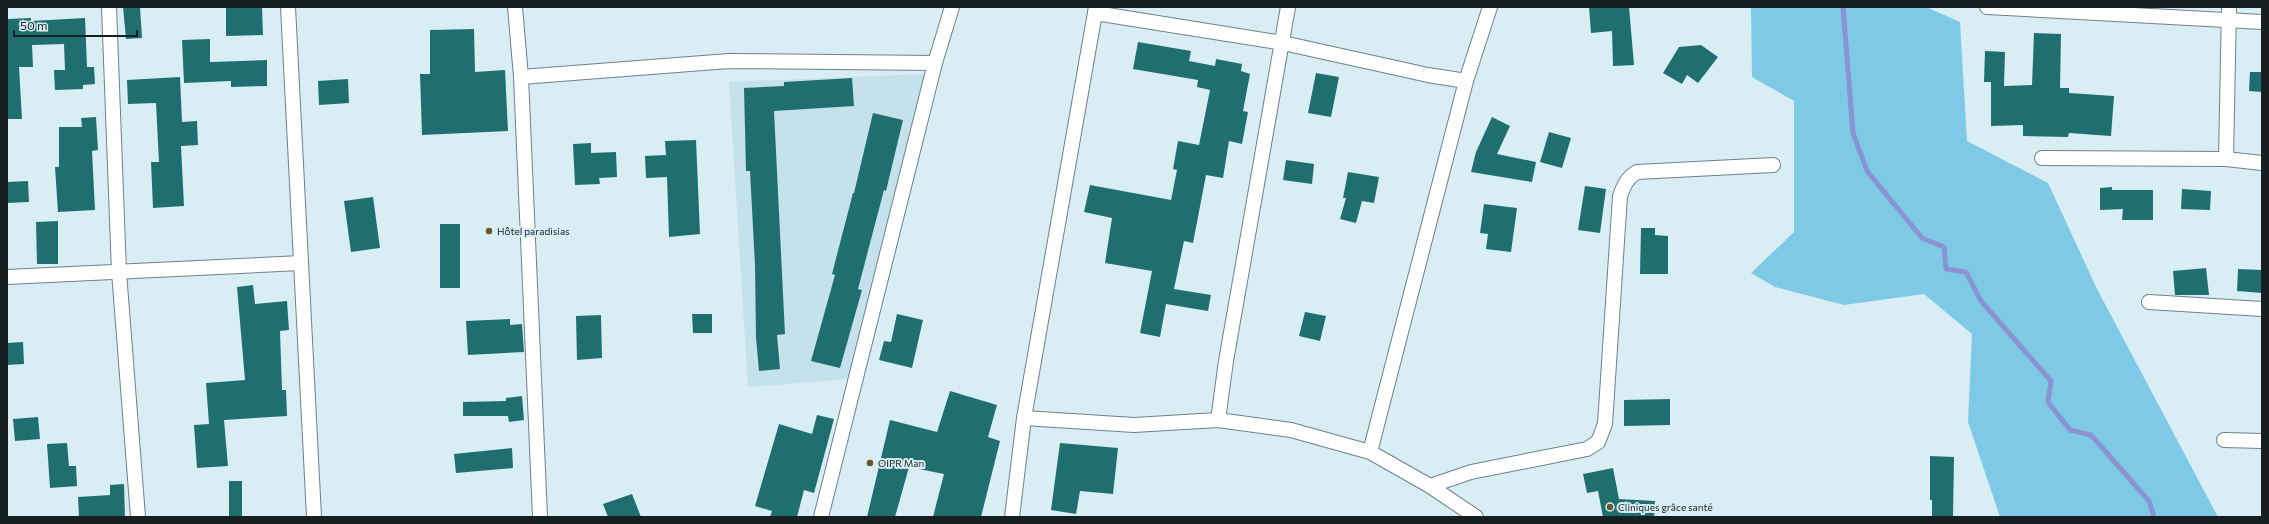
<svg xmlns="http://www.w3.org/2000/svg" width="2269" height="524" font-family="Commissioner,sans-serif">
  <style>
    .built { fill: #c5e1ec }
    .grass { fill: #7ecae6 }
    .lines { fill: none; stroke-linecap: round; stroke-linejoin: round }
    .stream { stroke: #8994d1; stroke-width: 5 }
    .building { fill: #206f70 }
    .street-casing { stroke: #6f8188; stroke-width: 16 }
    .street { stroke: #fff; stroke-width: 14 }
    .poi-dot { fill: #695725; stroke: #d9edf5; stroke-width: 1.5 }
    .labels { text-anchor: middle; dominant-baseline: central; stroke-width: 4; stroke-linejoin: round; paint-order: stroke }
    .poi-label { font-size: 10px; fill: #181f22; stroke: #d9edf5; text-anchor: start }
  </style>
  <rect width="100%" height="100%" fill="#d9edf5"/>
  <path class="built" d="M928 74 849 379 748 387 729 82Z"/>
  <path class="grass" d="M1751 7H1926L1960 22 1967 141 2048 183 2097 289 2218 517H2000L1968 422 1972 334 1924 294 1844 305 1775 287 1751 273 1794 232V101L1752 77Z"/>
  <g class="lines">
    <path class="stream" d="M1843 7 1853 133 1867 171 1922 238 1944 247 1946 269 1966 272 1981 301 2051 381 2048 402 2070 430 2091 435 2149 501 2154 517"/>
  </g>
  <g class="building">
    <path d="M123 7H140L142 38 126 39Z"/>
    <path d="M226 7H262L263 35 226 36Z"/>
    <path d="M1589 7H1629L1634 65 1613 66 1612 31 1591 33Z"/>
    <path d="M31 18V21L85 18 87 67H94L95 84 83 85V89L55 90 54 70H65L64 44 32 45 33 67H19L22 119H8L7 19Z"/>
    <path d="M474 29 475 72 505 70 508 131 422 135 420 74H430V30Z"/>
    <path d="M2034 33 2061 34 2060 88H2069V93L2114 96 2111 136 2069 133 2068 137 2023 136V125L1991 126V82H1984L1985 51 2005 52 2004 86 2032 85Z"/>
    <path d="M210 39V62L267 60V86L231 87V81L184 83 182 40Z"/>
    <path d="M1138 42 1191 51 1189 61 1215 66 1216 59 1242 64 1241 71 1250 74 1243 111 1248 112 1242 144 1229 141 1223 178 1206 175 1193 243 1184 241 1174 289 1211 295 1208 311 1166 304 1160 337 1140 333 1152 271 1105 263 1112 218 1084 212 1090 185 1171 200 1177 170 1173 169 1178 141 1199 145 1210 90 1197 87 1198 80 1133 69Z"/>
    <path d="M1701 45 1718 57 1698 83 1687 75 1682 84 1663 73 1679 47Z"/>
    <path d="M2250 72H2262V92L2249 91Z"/>
    <path d="M1316 73 1339 77 1331 117 1308 113Z"/>
    <path d="M180 77 182 122 197 121 198 145 181 146 184 206 153 208 151 162H159L156 103 128 104 127 80Z"/>
    <path d="M852 78 854 106 774 111 785 334 777 335 780 369 759 371 756 338 755 265 750 171H746L744 88 784 86V82Z"/>
    <path d="M348 79 349 103 319 105 318 81Z"/>
    <path d="M873 113 903 120 886 191 884 190 858 289 862 290 840 368 811 361 835 275 832 274 853 193H854Z"/>
    <path d="M96 117 98 150 92 151 95 210 58 212 55 167H59V127H82L81 118Z"/>
    <path d="M1492 117 1510 126 1497 154 1536 162 1532 182 1471 172 1476 152Z"/>
    <path d="M1549 132 1571 138 1562 168 1540 162Z"/>
    <path d="M696 140 700 234 669 237 667 177 646 178 645 156 666 155 665 141Z"/>
    <path d="M591 143V153L616 152 617 177 599 178 600 184 575 185 573 144Z"/>
    <path d="M1286 160 1314 164 1312 184 1283 180Z"/>
    <path d="M1348 172 1379 177 1374 203 1362 201 1356 223 1340 219 1346 198H1343Z"/>
    <path d="M28 181 29 202 7 203V182Z"/>
    <path d="M1585 186 1606 189 1600 233 1578 230Z"/>
    <path d="M2112 187V190H2153V220H2122L2123 209 2100 210V188Z"/>
    <path d="M2182 189 2211 191 2210 210 2181 209Z"/>
    <path d="M373 197 380 248 351 252 344 201Z"/>
    <path d="M1484 204 1517 208 1511 252 1486 249 1488 234 1480 233Z"/>
    <path d="M58 221V264H37L36 222Z"/>
    <rect x="440" y="224" width="20" height="64"/>
    <path d="M1641 228H1655V235L1668 236V274H1640Z"/>
    <path d="M2206 268 2209 295H2175L2173 271Z"/>
    <path d="M2238 269 2262 270V293L2237 291Z"/>
    <path d="M253 285 255 304 287 301 289 330 280 331 282 390H286L287 416 224 420 228 466 197 468 194 425 209 424 206 383 245 380 237 287Z"/>
    <path d="M1305 312 1326 316 1320 341 1299 336Z"/>
    <path d="M692 314H712V333H693Z"/>
    <path d="M897 314 923 320 912 368 879 360 884 341 891 342Z"/>
    <path d="M601 315 602 358 577 360 576 316Z"/>
    <path d="M510 319V325L522 324 524 352 468 355 466 321Z"/>
    <path d="M23 342 24 364 7 365V343Z"/>
    <path d="M950 391 997 405 988 437 1000 441 981 517H933L944 474 909 467 895 517H867L890 420 937 432Z"/>
    <path d="M522 396 524 420 509 422 508 416H463V402L506 401V398Z"/>
    <path d="M1670 399V425L1624 426V400Z"/>
    <path d="M817 415 834 419 814 493 804 490 797 517H770L772 511 755 506 779 424 812 434Z"/>
    <path d="M38 417 40 439 15 441 13 419Z"/>
    <path d="M67 443 69 466H76L77 486 50 488 47 444Z"/>
    <path d="M1060 443 1118 448 1113 494 1080 491 1076 514 1051 510Z"/>
    <path d="M512 448 513 468 456 473 454 454Z"/>
    <path d="M1930 456 1954 457 1953 517H1932V500H1930Z"/>
    <path d="M1613 468 1619 499 1655 501 1654 517H1603L1598 491 1587 493 1583 474Z"/>
    <rect x="229" y="481" width="13" height="36"/>
    <path d="M124 484 125 517H79L78 497 110 495V485Z"/>
    <path d="M632 494 641 517H608L603 504Z"/>
  </g>
  <g class="lines">
    <g class="street-casing">
      <g id="street">
        <path d="M109 7 119 272 138 517"/>
        <path d="M288 7 314 517"/>
        <path d="M515 7 521 77 540 517"/>
        <path d="M1987 7 2262 22"/>
        <path d="M1095 13 1283 43 1428 75 1466 81"/>
        <path d="M521 77 729 61 935 63"/>
        <path d="M2042 158 2226 159 2262 163"/>
        <path d="M2226 159 2229 7"/>
        <path d="M7 277 301 263"/>
        <path d="M2149 302 2262 309"/>
        <path d="M1024 418 1134 425 1218 420 1291 430 1370 452 1430 486 1476 517"/>
        <path d="M1218 420 1226 361 1288 7"/>
        <path d="M2224 440 2262 441"/>
        <path d="M1370 452 1466 81 1490 7"/>
        <path d="M1430 486 1471 472 1587 449 1598 442 1605 424 1620 196C1624 185 1627 178 1637 172L1773 165"/>
        <path d="M821 517 935 63 952 7"/>
        <path d="M1012 517 1024 418 1096 7"/>
      </g>
    </g>
    <use href="#street" class="street"/>
  </g>
  <g class="poi-dot">
    <circle cx="489" cy="231" r="4"/>
    <circle cx="870" cy="463" r="4"/>
    <circle cx="1610" cy="507" r="4"/>
  </g>
  <g class="labels">
    <g class="poi-label">
      <text x="497" y="231">Hôtel paradisias</text>
      <text x="878" y="463">OIPR Man</text>
      <text x="1618" y="507">Cliniques grâce santé</text>
    </g>
  </g>
  <rect width="2269" height="524" fill="none" stroke="#181f22" stroke-width="16"/>
  <path d="M14 30v6h123v-6" fill="none" stroke="#181f22" stroke-width="2"/>
  <text x="20" y="30" font-size="12" fill="#181f22" stroke="#d9edf5" stroke-width="3" paint-order="stroke">50 m</text>
</svg>
